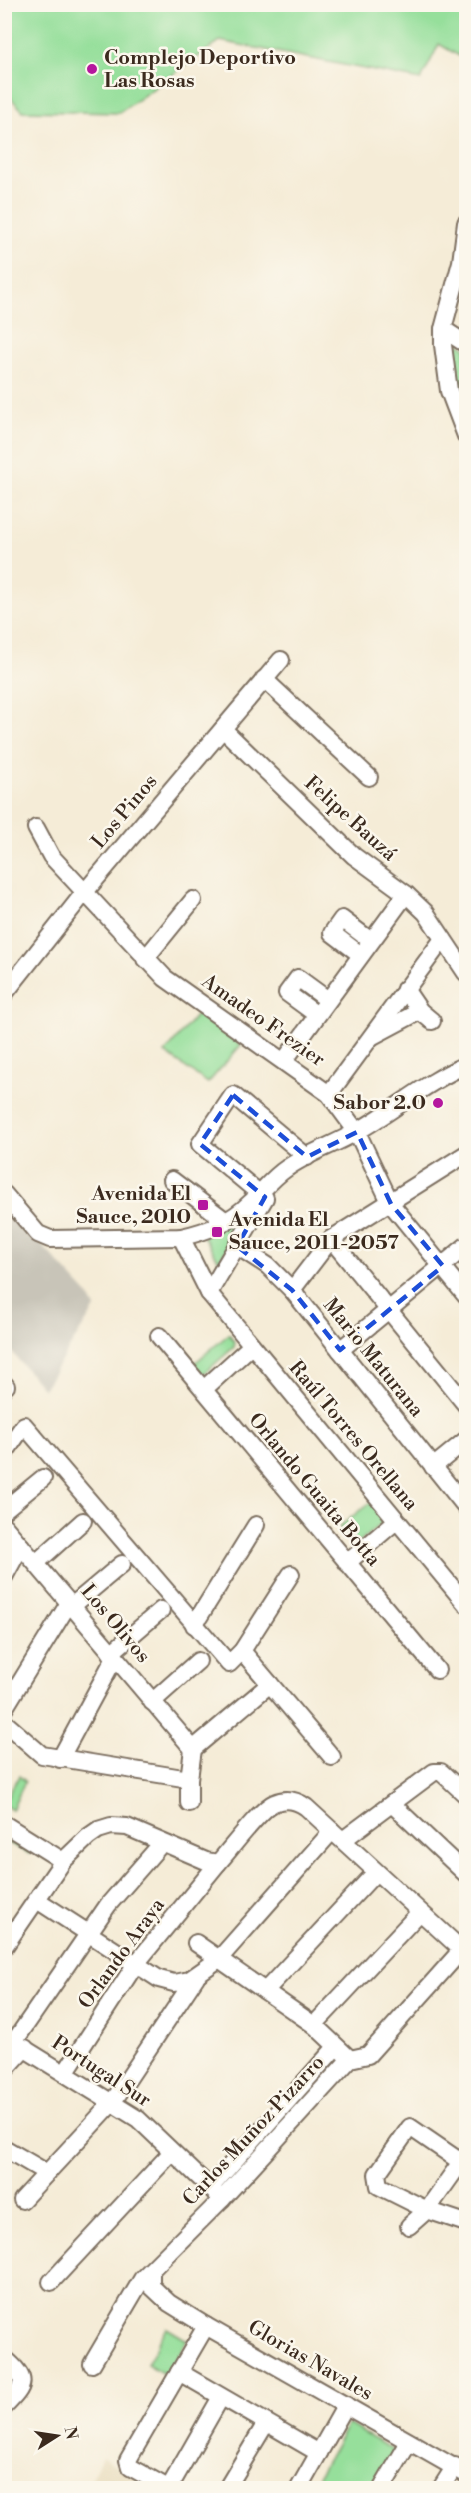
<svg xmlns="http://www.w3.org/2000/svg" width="471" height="2493" font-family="'Libre Bodoni',serif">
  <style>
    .built { fill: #e7daba }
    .industrial { fill: #c8c4b8 }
    .green { fill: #96df9b; stroke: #68845c; stroke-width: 1.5 }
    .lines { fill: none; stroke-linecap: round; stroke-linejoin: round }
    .minor-casing { stroke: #7c6e5f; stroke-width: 20 }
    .minor { stroke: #fff; stroke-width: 16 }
    .marked { fill: none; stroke: #1d4ed8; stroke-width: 4.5; stroke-dasharray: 12 8; stroke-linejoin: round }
    .poi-dot { fill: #b5179e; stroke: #fbf7ec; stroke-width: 2 }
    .labels { text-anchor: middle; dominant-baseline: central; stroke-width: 5; stroke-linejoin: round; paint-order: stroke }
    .poi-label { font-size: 20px; font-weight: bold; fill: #3b2a1e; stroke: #fbf7ec; text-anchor: start }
    .street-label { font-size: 20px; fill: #3b2a1e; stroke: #fbf7ec }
  </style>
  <rect width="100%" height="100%" fill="#fbf7ec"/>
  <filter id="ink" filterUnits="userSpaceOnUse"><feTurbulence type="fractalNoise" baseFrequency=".0167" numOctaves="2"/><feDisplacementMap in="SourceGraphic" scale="12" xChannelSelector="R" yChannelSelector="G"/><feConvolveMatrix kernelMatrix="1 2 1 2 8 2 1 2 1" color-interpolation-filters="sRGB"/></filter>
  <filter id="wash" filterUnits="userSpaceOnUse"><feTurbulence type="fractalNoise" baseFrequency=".008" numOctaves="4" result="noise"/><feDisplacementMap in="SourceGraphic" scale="24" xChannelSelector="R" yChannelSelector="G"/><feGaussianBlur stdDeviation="1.35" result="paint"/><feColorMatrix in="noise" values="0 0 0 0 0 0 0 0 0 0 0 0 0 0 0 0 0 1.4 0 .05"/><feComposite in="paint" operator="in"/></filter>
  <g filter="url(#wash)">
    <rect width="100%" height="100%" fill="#f5ecd7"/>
    <path class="built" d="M102 2457 149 2485 147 2488H86Z"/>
    <path class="industrial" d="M4 1204 88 1295 95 1308 43 1389 5 1344Z"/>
    <g class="green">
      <path d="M5 4 466 5 464 59 439 44 421 80 220 41 119 113 23 111 5 92Z"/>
      <path d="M451 338 466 348V414C457 389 451 365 451 338Z"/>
      <path d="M197 1014 241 1045 208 1083 165 1053Z"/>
      <path d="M255 1205 219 1261 203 1236Z"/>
      <path d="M229 1334 235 1342 234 1347 200 1377 190 1367Z"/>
      <path d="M372 1501 387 1519 354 1546 339 1527Z"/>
      <path d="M19 1776 25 1781 12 1810 5 1805V1799Z"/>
      <path d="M4 1832 31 1849 29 1854 5 1841Z"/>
      <path d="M167 2328 187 2340 167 2376 147 2364Z"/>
      <path d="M348 2424 398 2453 378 2488H311Z"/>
    </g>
  </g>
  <g filter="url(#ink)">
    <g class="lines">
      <g class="minor-casing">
        <g id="minor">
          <path d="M466 223 461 262 443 329V345L449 391 466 436"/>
          <path d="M443 329 466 344"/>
          <path d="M264 679 369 777"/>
          <path d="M223 729 354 856 406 894 426 913 466 973"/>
          <path d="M36 828 51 856 165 978 329 1094 357 1132 391 1204 466 1296"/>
          <path d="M361 955 332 933 342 919 371 941"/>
          <path d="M145 959 193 900"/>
          <path d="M405 989 420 1011 432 1021"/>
          <path d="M4 994 84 893 281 660"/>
          <path d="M317 1015 287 993 298 978 328 1000"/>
          <path d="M373 1036 420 1011"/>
          <path d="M284 1061 406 894"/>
          <path d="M329 1094 443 939"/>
          <path d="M172 1180 226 1221"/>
          <path d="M4 1194 38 1234 50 1239 181 1237C206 1232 231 1222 250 1203 263 1191 272 1178 287 1168 308 1153 334 1145 356 1132 394 1111 426 1082 466 1065"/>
          <path d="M181 1237 209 1293 466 1604"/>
          <path d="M331 1239 466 1405"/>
          <path d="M237 1246 268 1266 292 1290 466 1507"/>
          <path d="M292 1290 331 1239 466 1154"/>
          <path d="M209 1293 265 1198 200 1144 233 1095 307 1157"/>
          <path d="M159 1336 437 1670"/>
          <path d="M340 1350 466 1246"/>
          <path d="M4 1384 6 1386"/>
          <path d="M204 1389 251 1346"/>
          <path d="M4 1454 24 1425 229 1664 242 1651 291 1574"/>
          <path d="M433 1467 466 1440"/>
          <path d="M4 1510 43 1478"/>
          <path d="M4 1526 193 1749"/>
          <path d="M36 1563 83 1521"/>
          <path d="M347 1563 396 1521"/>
          <path d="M4 1577 21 1546"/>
          <path d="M72 1606 122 1564"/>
          <path d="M194 1625 256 1525"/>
          <path d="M242 1651 332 1757"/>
          <path d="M111 1653 161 1610"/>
          <path d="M152 1702 198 1661"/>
          <path d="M4 1709 69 1603"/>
          <path d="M4 1722 42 1755 189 1779 193 1749"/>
          <path d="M193 1749 270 1684"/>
          <path d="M60 1759 115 1657"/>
          <path d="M189 1779V1803"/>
          <path d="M392 1804 466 1874"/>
          <path d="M4 1824 63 1861"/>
          <path d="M343 1840 434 1772H441L466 1795"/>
          <path d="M37 1900 159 1979 174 1983 189 1980 219 1959 332 1831"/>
          <path d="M196 1943 314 2025 350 2059"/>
          <path d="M4 1947 63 1861 88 1837 98 1830 111 1826 127 1827 206 1861 218 1863C230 1850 260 1809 274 1803 285 1798 296 1800 306 1807L462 1950"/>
          <path d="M265 1991 376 1872"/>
          <path d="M314 2025 420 1912"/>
          <path d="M4 2036 138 2119 222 2199"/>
          <path d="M14 2042 108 1905 162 1843"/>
          <path d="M4 2071 25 2048"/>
          <path d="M65 2073 135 1965 218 1863"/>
          <path d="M4 2148 47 2173"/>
          <path d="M461 2162 410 2127 377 2174 379 2186 427 2210 466 2223"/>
          <path d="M210 2188 336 2047"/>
          <path d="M22 2200 112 2103 196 1977"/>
          <path d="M409 2226 427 2210 466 2155"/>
          <path d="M151 2271V2286L169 2303 206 2326 466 2474"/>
          <path d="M51 2282 172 2152"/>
          <path d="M4 2358C29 2379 26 2385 4 2407"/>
          <path d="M92 2364 142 2279 222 2199 350 2059 368 2055 466 1945"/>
          <path d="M179 2372 319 2453"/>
          <path d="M168 2488 130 2467 128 2460 206 2326"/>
          <path d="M169 2488 221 2397"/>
          <path d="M227 2488 266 2423"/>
          <path d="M299 2488 346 2405"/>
          <path d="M382 2488 409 2442"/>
          <path d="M441 2488 455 2466"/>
        </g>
      </g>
      <use href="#minor" class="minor"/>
    </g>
  </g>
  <path class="marked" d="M233 1095 307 1157 357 1132 391 1204 443 1266 340 1350 292 1290 237 1246 265 1197 200 1144Z"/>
  <g class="poi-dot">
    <circle cx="92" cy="69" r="6"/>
    <circle cx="438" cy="1103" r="6"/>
    <rect x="197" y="1199" width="12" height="12" rx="3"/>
    <rect x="211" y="1226" width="12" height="12" rx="3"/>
  </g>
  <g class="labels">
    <g class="poi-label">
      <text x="104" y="58">Complejo Deportivo<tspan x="104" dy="23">Las Rosas</tspan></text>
      <text x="426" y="1103" text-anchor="end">Sabor 2.0</text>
      <text x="191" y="1194" text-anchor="end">Avenida El<tspan x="191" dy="23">Sauce, 2010</tspan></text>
      <text x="229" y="1220">Avenida El<tspan x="229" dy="23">Sauce, 2011-2057</tspan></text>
    </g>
    <g class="street-label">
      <text transform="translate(125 812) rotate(-50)">Los Pinos</text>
      <text transform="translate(350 819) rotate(42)">Felipe Bauzá</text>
      <text transform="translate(263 1021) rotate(35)">Amadeo Frezier</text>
      <text transform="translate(373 1358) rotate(51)">Mario Maturana</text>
      <text transform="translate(353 1436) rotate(50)">Raúl Torres Orellana</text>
      <text transform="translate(314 1490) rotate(50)">Orlando Guaita Botta</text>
      <text transform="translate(115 1624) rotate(50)">Los Olivos</text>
      <text transform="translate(122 1954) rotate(-54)">Orlando Araya</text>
      <text transform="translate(101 2072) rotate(33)">Portugal Sur</text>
      <text transform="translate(254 2131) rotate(-47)">Carlos Muñoz Pizarro</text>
      <text transform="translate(310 2361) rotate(30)">Glorias Navales</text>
    </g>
  </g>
  <rect width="471" height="2493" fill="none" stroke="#fbf7ec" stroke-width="24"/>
  <g transform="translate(57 2436) rotate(78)" stroke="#fbf7ec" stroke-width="4.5" paint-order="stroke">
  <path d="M0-4.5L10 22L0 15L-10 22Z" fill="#3b2a1e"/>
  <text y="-9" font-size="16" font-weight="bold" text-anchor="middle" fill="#3b2a1e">N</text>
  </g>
</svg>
